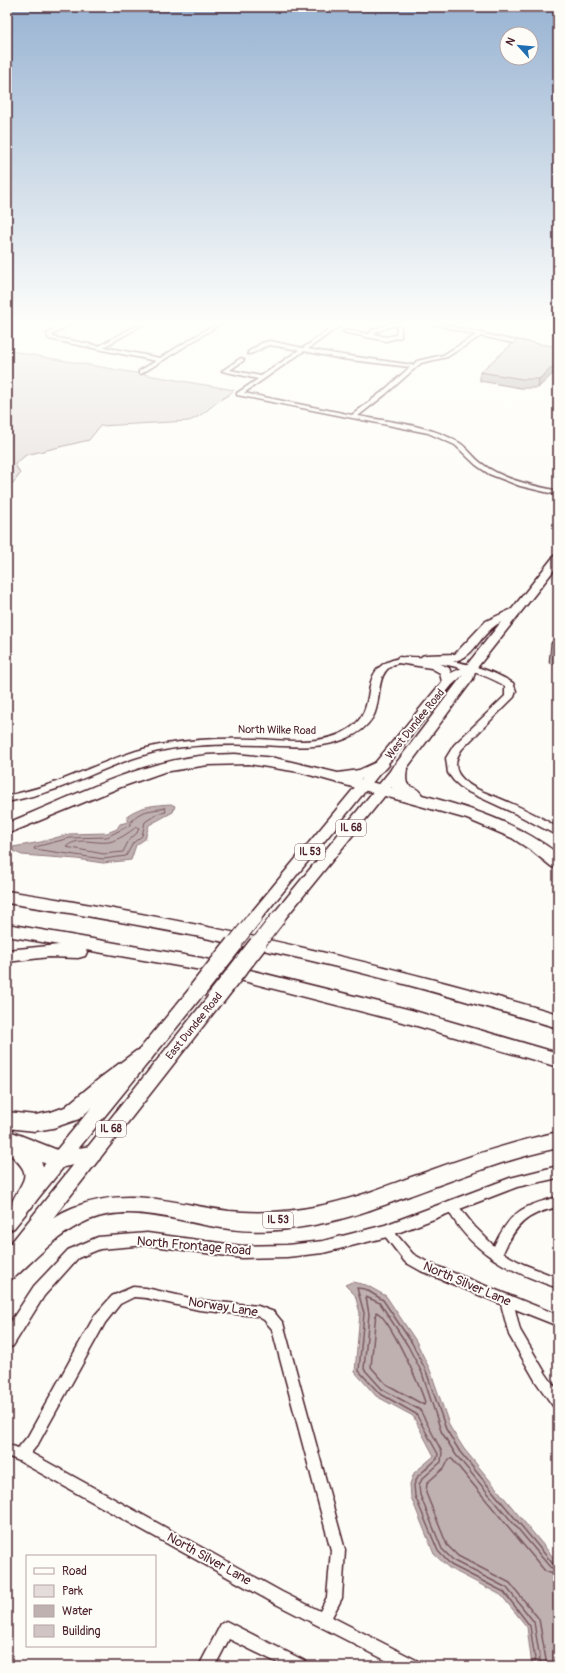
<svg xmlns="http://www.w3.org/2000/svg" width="565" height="1673" font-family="Pangolin,sans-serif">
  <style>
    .green { fill: #e3dcda; stroke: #967e82 }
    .water { fill: #c0b1b1; stroke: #91777b }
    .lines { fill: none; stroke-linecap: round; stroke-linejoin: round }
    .shore-far1 { stroke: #795961; stroke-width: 1 }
    .shore { stroke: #795961; stroke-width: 1.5 }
    .minor-casing { stroke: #4a1f2b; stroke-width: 3 }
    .tertiary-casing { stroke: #4a1f2b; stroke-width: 3 }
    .primary-casing { stroke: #4a1f2b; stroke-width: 3 }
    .motorway-casing { stroke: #4a1f2b; stroke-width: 3 }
    .minor { fill: #fdfcf7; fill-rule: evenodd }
    .tertiary { fill: #fdfcf7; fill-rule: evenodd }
    .primary { fill: #fdfcf7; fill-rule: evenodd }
    .motorway { fill: #fdfcf7; fill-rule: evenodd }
    .primary-bridge-far1-casing { stroke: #4a1f2b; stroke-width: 16; stroke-linecap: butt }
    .primary-bridge-casing { stroke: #4a1f2b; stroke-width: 20; stroke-linecap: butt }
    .primary-bridge-far1 { stroke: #fdfcf7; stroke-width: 14 }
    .primary-bridge { stroke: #fdfcf7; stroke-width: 17 }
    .wall { fill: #b3a9a9; stroke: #4a1f2b }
    .shaded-wall { fill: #928a89; stroke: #4a1f2b }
    .building { fill: #d0c5c4; stroke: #4a1f2b }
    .labels { text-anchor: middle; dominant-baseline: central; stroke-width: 4; stroke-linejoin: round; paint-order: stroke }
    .shield { fill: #fdfcf7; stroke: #806168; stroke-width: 1 }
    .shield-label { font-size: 10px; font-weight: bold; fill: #4a1f2b }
    .street-label { font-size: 11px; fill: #4a1f2b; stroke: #fdfcf7 }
    .near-street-label { font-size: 13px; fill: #4a1f2b; stroke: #fdfcf7 }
  </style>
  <rect width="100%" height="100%" fill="#fdfcf7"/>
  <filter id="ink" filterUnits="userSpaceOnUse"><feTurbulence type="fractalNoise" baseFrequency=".025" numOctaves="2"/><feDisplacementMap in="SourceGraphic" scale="8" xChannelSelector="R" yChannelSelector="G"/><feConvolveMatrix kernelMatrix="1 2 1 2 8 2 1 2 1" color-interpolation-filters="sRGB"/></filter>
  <g filter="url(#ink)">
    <path class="green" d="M7 350 37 356 234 390C229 396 222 398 216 403 206 411 201 416 189 421L100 426 89 440 26 455 15 464 20 474 13 483 7 485Z"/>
    <g class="water">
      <path d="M171 804 175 806 173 812 149 825 145 839 136 845 131 860 103 863 77 859 22 855 13 851V847L41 842 69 834 107 833 117 829 120 824 128 822V815C141 806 155 805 171 804Z"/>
      <path d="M352 1282 366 1285 386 1296 416 1341 430 1370 450 1427 464 1449 558 1563V1666H532L527 1627 501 1595 449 1568 434 1554 411 1497 410 1484 414 1473 434 1456 413 1416 376 1396 355 1372 360 1313 355 1295 345 1285Z"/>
    </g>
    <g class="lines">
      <g class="shore-far1">
        <path d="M165 808 166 812 157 814 145 822 142 836 133 843 126 856 103 859 34 849 35 847 70 838 107 837 130 825C136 810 150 811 165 808Z"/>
        <path d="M136 827 139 828 137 833 129 840 123 852 104 854 66 847C77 836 95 844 109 842 118 840 129 833 136 827Z"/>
      </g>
      <g class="shore">
        <path d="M376 1312C389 1316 420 1387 425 1402L424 1405 386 1384 371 1367Z"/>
        <path d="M536 1666 530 1626 504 1592 451 1565 438 1551 415 1496 414 1485 418 1476 437 1459 438 1454 416 1414 379 1393 359 1371 364 1313 357 1288 365 1289 383 1300 412 1343 426 1371 446 1429 460 1452 553 1564 558 1565"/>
        <path d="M541 1666 534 1622 507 1588 454 1561 442 1549 420 1495 419 1485 422 1479 441 1462 442 1452 420 1410 382 1389 364 1369 369 1314 366 1297 380 1303 408 1346 422 1373 441 1431 456 1455 550 1567 558 1570"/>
        <path d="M547 1666 539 1619 510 1583 458 1556 447 1545 426 1493 427 1483 445 1467 449 1459H452L545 1571 558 1576"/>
      </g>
      <g class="minor-casing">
        <g id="minor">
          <path d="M67 323H72L52 335 53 337 99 346 141 323H146L104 347 160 358 217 323H222L141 374 139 373V371L156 361 49 339 47 334Z"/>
          <path d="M339 323H344L308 349 342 355 413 365 417 361 443 355 476 335 429 323H437L502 338 529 343V345L527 346 481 336 447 357 421 363 386 394 358 416C391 422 429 425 458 442 467 447 473 457 481 463 503 480 532 485 558 491V495L520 486 489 474 476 465 455 445 428 433 237 395V393L258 379 222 371 241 358 244 360 243 361 230 370 261 376 299 350 270 345C262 346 256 354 248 354V352L262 343 270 341 303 348ZM304 351 342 359 410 367 382 392 352 415 244 393Z"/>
          <path d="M392 323H398L401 327V337L386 341 343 332 346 330 369 334 372 330ZM394 325 397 327 396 335 386 337 374 334 376 332Z"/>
          <path d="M558 1197V1207C526 1214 516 1224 503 1253L523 1264 558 1278V1288C511 1272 470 1253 446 1206L448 1203 452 1201 456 1203 474 1226 494 1246C510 1212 522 1206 558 1197Z"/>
          <path d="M387 1226 391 1228 413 1254 429 1263 558 1315V1326L515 1309 520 1330 546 1374 558 1391V1408L553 1406 536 1382 509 1335 501 1304 421 1271 405 1262 381 1231 383 1228Z"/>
          <path d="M133 1287 146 1288 199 1300 258 1306 274 1312 283 1323 345 1550 342 1598 332 1617 418 1661 421 1666H397L272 1602 17 1460 7 1456V1444L18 1448 28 1436 95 1315 112 1296ZM134 1297 146 1298 199 1310 257 1316 264 1320 272 1329 331 1550 327 1597 320 1611 282 1592 31 1453 38 1444 105 1323 120 1304Z"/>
          <path d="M226 1621 305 1661 308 1666H284L229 1639 215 1666H199L221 1624Z"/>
        </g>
      </g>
      <g class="tertiary-casing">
        <g id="tertiary">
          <path d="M406 657C442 657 482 664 513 683L516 691 514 697 462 749C456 757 453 768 461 777 471 789 487 793 501 799 520 807 540 816 558 828V836L516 814 464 790 454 781 448 773 446 758 454 745 505 696V686C482 671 425 656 398 663 373 670 383 700 373 717 366 728 356 735 345 739 318 750 289 746 261 745 229 744 196 744 164 750 127 757 94 775 59 788 42 794 25 798 7 802V796C22 792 36 789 51 784 89 770 125 751 165 744 195 739 225 738 256 739 284 740 314 745 340 734 390 712 346 665 406 657Z"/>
          <path d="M558 1166V1178L517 1187 387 1237 323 1253 287 1257 242 1258 147 1245 100 1249 78 1258 44 1296 13 1346 7 1348V1327L34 1286 68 1250 98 1237 147 1233 242 1246 287 1245 323 1241 385 1225 510 1178Z"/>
        </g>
      </g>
      <g class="primary-casing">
        <g id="primary">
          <path d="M558 555V565L476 669 473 679 404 772 283 921 278 923 273 921 270 918 394 766 463 675 452 685 260 920 255 922 250 920 248 917 250 914 442 682 440 673 431 668 398 663 396 660 398 657 420 659 422 656 426 655 455 654 486 621 512 609 554 556ZM501 622 466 666 451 673 449 668 439 663C478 663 473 638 501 622Z"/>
          <path d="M197 986 203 987 205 991 203 995 14 1228 7 1231V1210L191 987Z"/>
          <path d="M216 993 222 994 224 998 222 1002 14 1268 7 1270V1248L210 994Z"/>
        </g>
      </g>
      <g class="motorway-casing">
        <g id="motorway">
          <path d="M208 755 235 754 275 758 338 773 359 770 381 760 387 762 389 765C384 773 369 778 360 779L392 788C388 781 388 773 393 766L399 764 405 766 407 769C403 794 414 781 422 795 471 808 518 823 558 854V868L552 867 532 851 512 838 467 819 299 772 249 764 208 765 164 772 121 787 7 834V823C73 797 136 762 208 755Z"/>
          <path d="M7 891C194 920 377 961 558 1014V1028C490 1008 423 988 354 971 239 943 124 921 7 903Z"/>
          <path d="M7 924 201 958 411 1010 558 1053V1067L410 1024 201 970 86 950 87 952 85 956 78 958 49 957 7 962V950L59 945 7 936Z"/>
          <path d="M143 1049 150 1051 153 1056 150 1061 114 1088 79 1119 53 1128 35 1131 7 1128V1112L35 1115 51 1112 65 1107 100 1078 136 1051Z"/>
          <path d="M7 1130 60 1151 91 1146 99 1148 102 1154 99 1160 59 1168 41 1162C51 1180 42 1193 31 1208L23 1211 15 1208 12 1202C26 1174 33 1176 7 1151Z"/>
          <path d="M558 1132V1148C506 1159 458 1178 409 1196 379 1207 350 1218 319 1224 290 1230 259 1233 229 1229 184 1224 135 1202 89 1220 60 1232 38 1256 15 1277L7 1280V1256C27 1238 47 1218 72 1208 128 1185 173 1204 229 1211 259 1214 290 1212 319 1206 355 1199 388 1185 423 1173 467 1157 512 1142 558 1132Z"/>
        </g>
      </g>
      <use href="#minor" class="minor"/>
      <use href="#tertiary" class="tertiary"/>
      <use href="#primary" class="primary"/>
      <use href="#motorway" class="motorway"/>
      <g class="primary-bridge-far1-casing">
        <g id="primary-bridge-far1">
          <path d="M233 945 255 917"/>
          <path d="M257 945 278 918"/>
        </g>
      </g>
      <g class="primary-bridge-casing">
        <g id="primary-bridge">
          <path d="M197 991 234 944"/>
          <path d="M216 998 258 944"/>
        </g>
      </g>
      <use href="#primary-bridge-far1" class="primary-bridge-far1"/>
      <use href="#primary-bridge" class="primary-bridge"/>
    </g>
    <g class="wall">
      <path d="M558 347 538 388H521L480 381V372Z"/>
      <path d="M558 634V665L549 663 551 643Z"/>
    </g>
    <path class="shaded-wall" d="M558 362V369L538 388 539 379Z"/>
    <g class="building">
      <path d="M517 340 558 347V362L539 379H522L480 372Z"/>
      <path d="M558 634V644L551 643Z"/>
    </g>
  </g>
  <linearGradient id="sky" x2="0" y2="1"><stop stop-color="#98b3d2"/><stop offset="0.58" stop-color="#fefefb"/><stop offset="1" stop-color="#fefefb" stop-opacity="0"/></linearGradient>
  <rect width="565" height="557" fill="url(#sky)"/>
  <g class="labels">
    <g class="shield">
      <rect x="336" y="820" width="30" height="16" rx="3"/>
      <rect x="295" y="844" width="30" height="16" rx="3"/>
      <rect x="96" y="1121" width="30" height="16" rx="3"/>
      <rect x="263" y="1212" width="30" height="16" rx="3"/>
    </g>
    <g class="shield-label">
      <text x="351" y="828">IL 68</text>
      <text x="310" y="852">IL 53</text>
      <text x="111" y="1129">IL 68</text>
      <text x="278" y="1220">IL 53</text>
    </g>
    <g class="street-label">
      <text transform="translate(415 724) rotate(-51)">West Dundee Road</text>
      <text transform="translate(277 730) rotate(1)">North Wilke Road</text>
      <text transform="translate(194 1026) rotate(-51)">East Dundee Road</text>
    </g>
    <g class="near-street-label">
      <text transform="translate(194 1246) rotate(5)">North Frontage Road</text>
      <text transform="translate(467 1284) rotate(23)">North Silver Lane</text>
      <text transform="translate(223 1307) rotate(9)">Norway Lane</text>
      <text transform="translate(209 1559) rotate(29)">North Silver Lane</text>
    </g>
  </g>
  <rect width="565" height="1673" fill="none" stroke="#fdfcf7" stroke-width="24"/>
  <rect x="12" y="12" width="541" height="1649" fill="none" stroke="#4a1f2b" stroke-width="1.5" filter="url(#ink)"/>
  <rect x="26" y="1555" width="130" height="92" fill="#fdfcf7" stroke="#b5a4a5"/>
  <rect x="34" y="1568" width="20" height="6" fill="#fdfcf7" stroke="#b5a4a5"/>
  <text x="62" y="1575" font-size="12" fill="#4a1f2b">Road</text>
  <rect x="34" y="1585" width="20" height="12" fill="#e3dcda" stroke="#b5a4a5"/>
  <text x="62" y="1595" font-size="12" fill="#4a1f2b">Park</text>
  <rect x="34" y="1605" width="20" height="12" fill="#c0b1b1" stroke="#b5a4a5"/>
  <text x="62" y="1615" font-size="12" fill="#4a1f2b">Water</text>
  <rect x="34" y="1625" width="20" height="12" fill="#d0c5c4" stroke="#b5a4a5"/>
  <text x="62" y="1635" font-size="12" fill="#4a1f2b">Building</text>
  <g transform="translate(519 46) rotate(297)"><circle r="19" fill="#fdfcf7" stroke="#b5a4a5"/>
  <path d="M0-3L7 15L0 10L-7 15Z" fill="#1f6fb2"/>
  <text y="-6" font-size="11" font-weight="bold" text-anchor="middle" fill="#4a1f2b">N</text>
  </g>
</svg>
